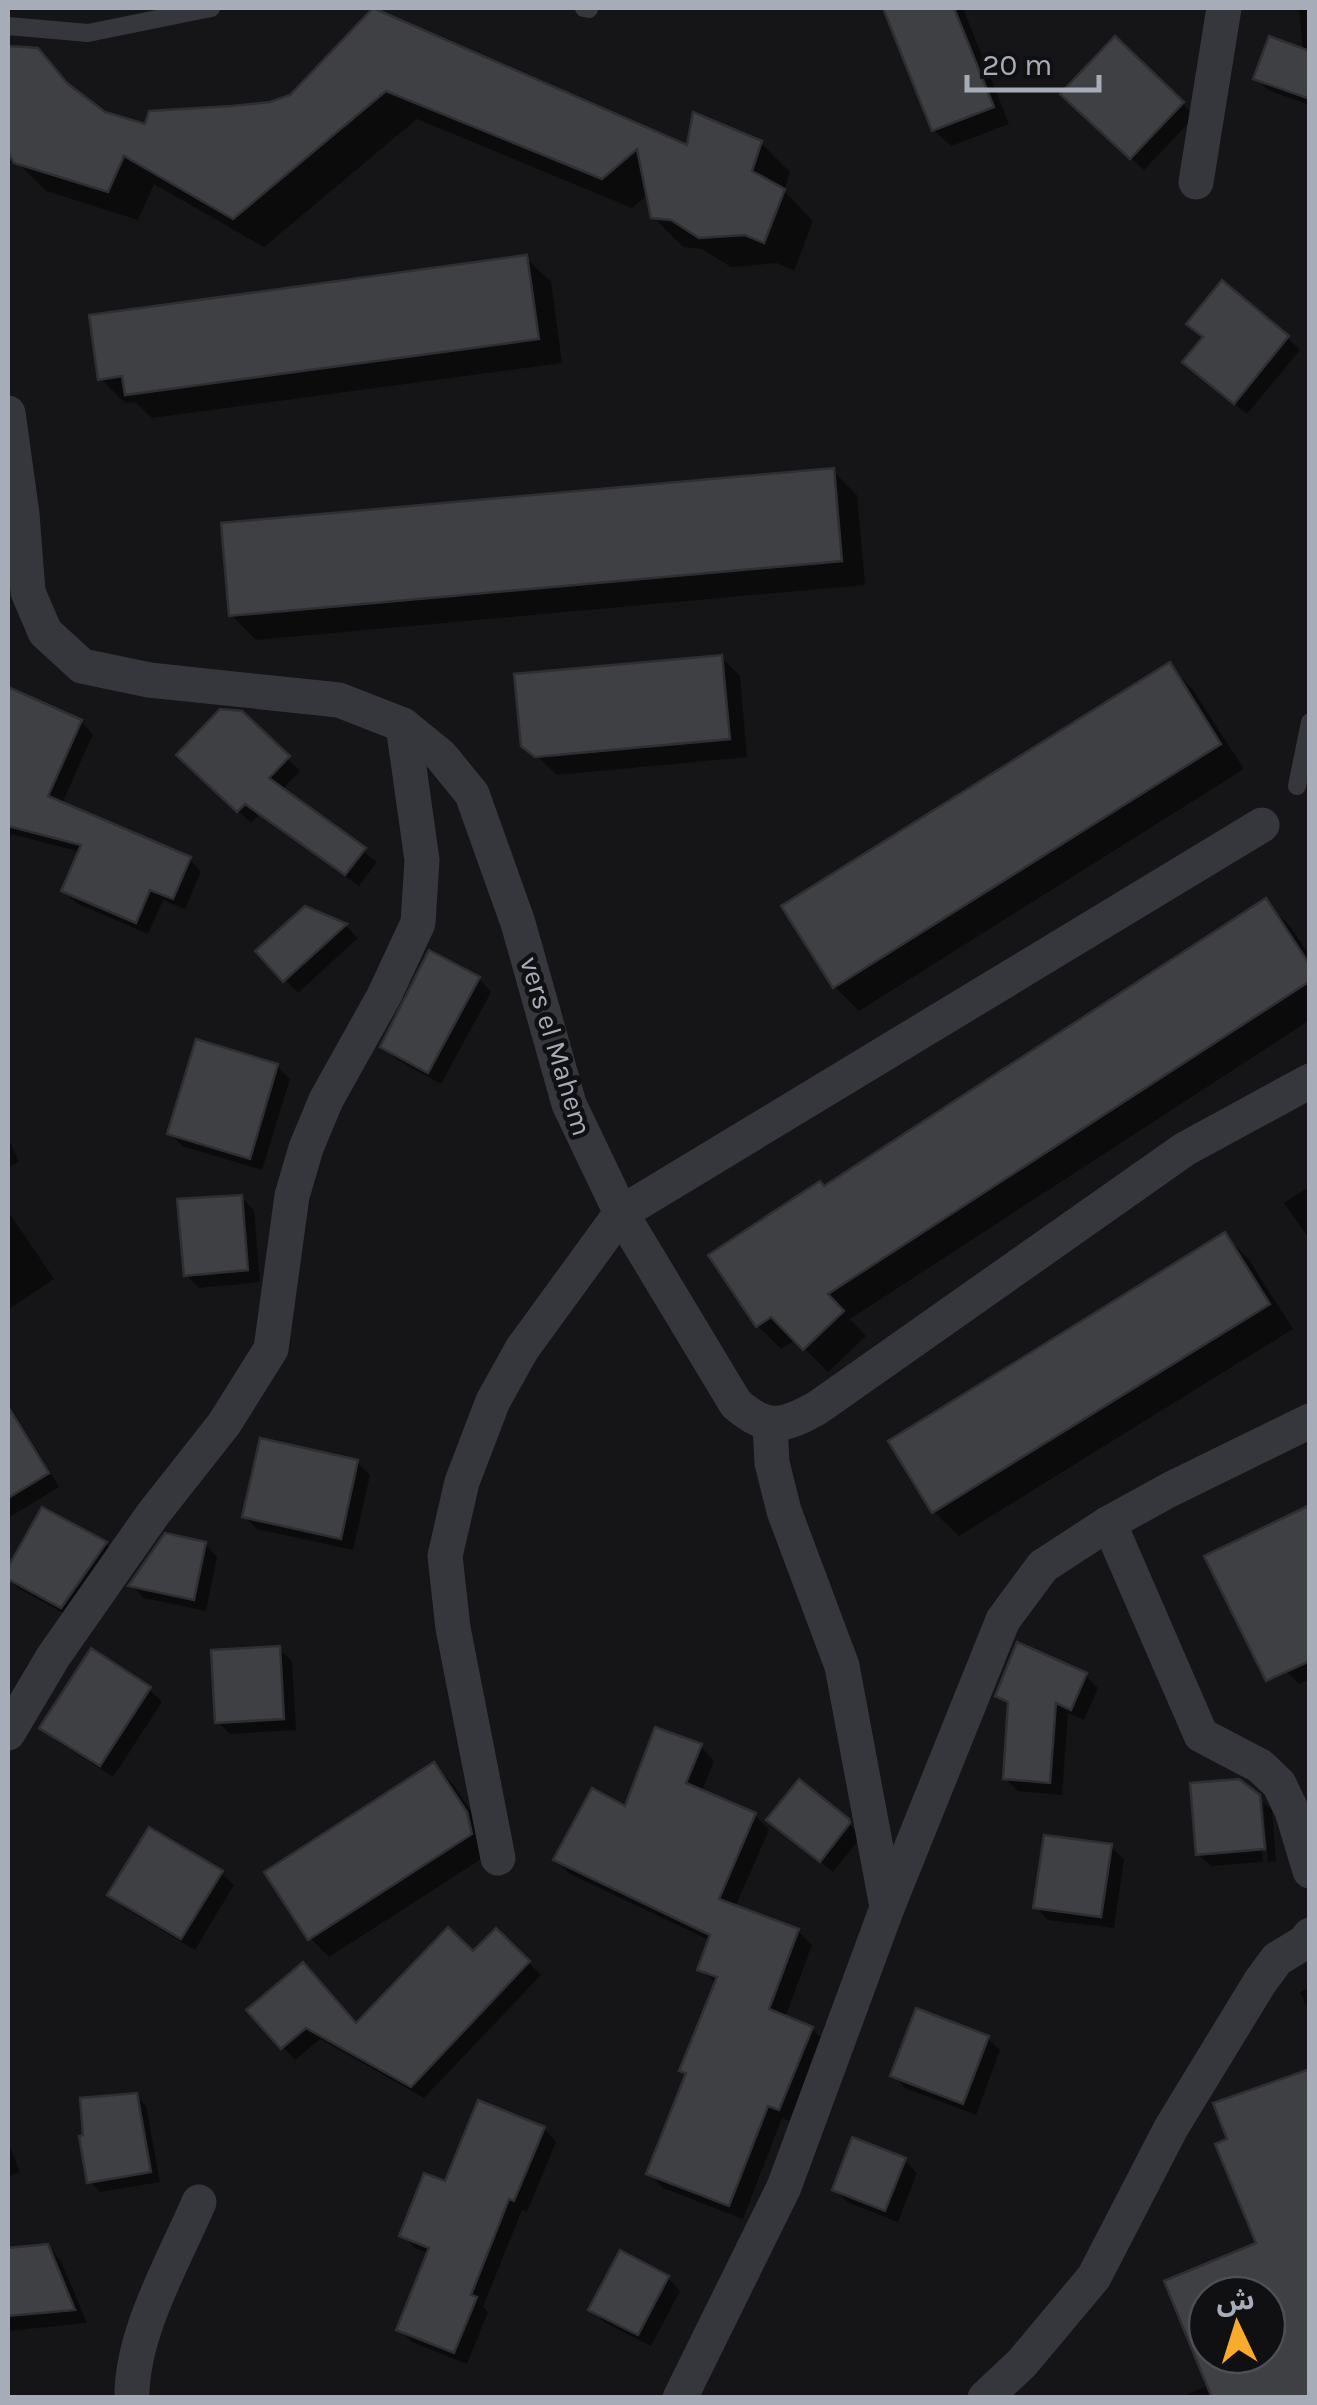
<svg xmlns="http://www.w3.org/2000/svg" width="1317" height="2405" font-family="Karla,'Noto Sans Arabic',sans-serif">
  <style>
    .shadow { fill: #0007; fill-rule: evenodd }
    .building { fill: #3f4044; stroke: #2f2f33; stroke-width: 2.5; fill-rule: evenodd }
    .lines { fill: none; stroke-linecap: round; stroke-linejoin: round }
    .service { stroke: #36373c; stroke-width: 18 }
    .minor { stroke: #36373c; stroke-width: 35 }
    .labels { text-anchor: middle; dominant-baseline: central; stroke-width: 9; stroke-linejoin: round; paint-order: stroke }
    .street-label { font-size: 28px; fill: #a6adb8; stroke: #101012 }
  </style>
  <rect width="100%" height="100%" fill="#151517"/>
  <g class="shadow">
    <path d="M885 8H963L1009 124 951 146 934 130Z"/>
    <path d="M1299 8H1310V105L1268 90 1256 78 1303 51Z"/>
    <path d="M374 10 689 148 761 143 790 172 784 191 813 221 794 271 777 263 731 267 702 249 683 247 653 217 648 194 632 208 417 119 264 247 154 184 138 220 46 191 16 161 8 147V48L37 50 80 96 104 114 146 128 292 97Z"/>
    <path d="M1115 39 1195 116 1144 170 1076 106Z"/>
    <path d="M526 258 551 282 562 363 152 418 135 402 125 403 100 378Z"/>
    <path d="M1205 338H1288L1300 350 1247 414 1198 374Z"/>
    <path d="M833 471 857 495 865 585 256 640 231 615Z"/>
    <path d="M721 657 740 676 747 757 557 775 524 744Z"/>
    <path d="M1169 665 1193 690 1244 769 859 1011 835 987Z"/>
    <path d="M8 689 81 722 93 734 62 804 189 859 201 871 185 909 163 900 148 934 76 903 64 891 81 852 11 834 8 854Z"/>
    <path d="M241 714 300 771 282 790 377 862 359 886 259 815 251 823 179 755Z"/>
    <path d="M1265 902 1289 925 1310 956V1020L850 1319 866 1336 828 1372 796 1340 781 1349 758 1326 825 1189Z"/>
    <path d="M306 909 346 926 358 938 298 993 259 952Z"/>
    <path d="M479 979 491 992 441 1084 396 1059 383 1046Z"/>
    <path d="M277 1066 290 1079 262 1170 182 1146 170 1133Z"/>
    <path d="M8 1138 19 1162 8 1167Z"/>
    <path d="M1310 1186V1240L1284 1203Z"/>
    <path d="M241 1197 254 1210 260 1282 199 1288 186 1275Z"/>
    <path d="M8 1211 54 1279 8 1310Z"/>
    <path d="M1225 1235 1249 1260 1293 1329 959 1536 934 1512 891 1442Z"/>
    <path d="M8 1402 59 1487 8 1518Z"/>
    <path d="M357 1462 370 1475 353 1550 257 1529 244 1516Z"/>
    <path d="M1310 1508V1679L1299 1684 1286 1671Z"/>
    <path d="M43 1510 106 1544 118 1557 74 1619 18 1588 8 1578Z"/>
    <path d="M205 1544 217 1557 206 1611 144 1598 132 1586Z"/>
    <path d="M279 1649 292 1661 296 1730 230 1734 218 1722Z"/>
    <path d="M1085 1675 1098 1688 1084 1720 1068 1713 1062 1795 1018 1791 1005 1778 1010 1708 998 1696Z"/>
    <path d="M149 1689 162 1702 113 1777 55 1740 42 1727Z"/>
    <path d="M700 1746 714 1761 701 1793 755 1815 769 1830 735 1907 798 1931 812 1945 785 2018 812 2029 826 2043 794 2123 782 2118 743 2219 663 2188 649 2173 687 2076 682 2070 717 1984 700 1969 711 1941 570 1874 556 1860 626 1810Z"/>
    <path d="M434 1765 453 1784 486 1834 489 1854 329 1957 310 1938Z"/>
    <path d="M1257 1796 1263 1862 1268 1861 1263 1802 1272 1810 1276 1861 1211 1866 1198 1854Z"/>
    <path d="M847 1821 861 1837 833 1872 782 1832Z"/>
    <path d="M1111 1847 1124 1859 1114 1928 1048 1920 1036 1907Z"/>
    <path d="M221 1873 234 1885 195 1950 123 1907 111 1895Z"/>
    <path d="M496 1932 541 1975 424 2098 320 2039 295 2060 250 2010 357 2026 473 1955Z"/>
    <path d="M1310 1987V2014L1300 1992Z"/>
    <path d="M987 2038 1000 2050 976 2115 905 2088 893 2075Z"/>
    <path d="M136 2096 146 2106 160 2182 100 2192 90 2181 86 2137Z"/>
    <path d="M544 2129 556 2142 527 2212 522 2210 483 2307 488 2312 467 2364 412 2342 399 2329 430 2254 415 2248 402 2235 446 2185Z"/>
    <path d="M1230 2141 1310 2398H1178L1209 2385 1167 2282 1259 2245ZM1207 2295H1267V2355H1207Z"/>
    <path d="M8 2142 20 2172 8 2177Z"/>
    <path d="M904 2160 917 2173 898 2222 847 2202 835 2189Z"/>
    <path d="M47 2246 61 2261 87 2323 8 2331V2250Z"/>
    <path d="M621 2254 668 2278 680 2291 651 2346 604 2322 591 2309Z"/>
  </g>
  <g class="building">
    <path d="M373 8 687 145 693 112 762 141 752 171 785 189 764 243 745 235 699 238 671 220 651 218 637 149 602 179 386 91 233 219 124 156 108 192 14 163 8 152V46L38 48 67 83 105 112 145 124 149 111 232 106 270 102 290 95Z"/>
    <path d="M883 8H954L994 107 932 131Z"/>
    <path d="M1115 36 1184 102 1130 159 1060 94Z"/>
    <path d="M1269 36 1310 51V99L1253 79Z"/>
    <path d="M527 255 539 339 125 395 122 376 98 380 89 315Z"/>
    <path d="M1222 280 1289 336 1234 404 1182 362 1203 337 1186 324Z"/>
    <path d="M834 468 842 561 229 616 221 523Z"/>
    <path d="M722 655 730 739 535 757 521 746 514 674Z"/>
    <path d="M1170 662 1221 744 833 988 781 906Z"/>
    <path d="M8 687 82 720 48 796 191 857 173 899 150 890 136 923 61 891 81 845 8 826Z"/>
    <path d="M220 709 242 711 290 756 269 778 366 848 345 875 245 804 237 812 176 755Z"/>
    <path d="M1266 898 1310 965V981L828 1294 844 1311 803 1350 771 1317 756 1327 708 1255 820 1181 824 1186Z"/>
    <path d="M305 906 347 924 283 982 255 951Z"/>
    <path d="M429 950 480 977 428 1073 380 1047Z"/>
    <path d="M196 1039 278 1064 250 1159 167 1134Z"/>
    <path d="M242 1195 248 1270 184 1276 177 1199Z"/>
    <path d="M1225 1232 1270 1304 932 1513 888 1441Z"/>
    <path d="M8 1406 49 1473 8 1498Z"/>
    <path d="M260 1438 358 1460 341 1539 242 1517Z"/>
    <path d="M1310 1505V1661L1266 1681 1204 1556Z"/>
    <path d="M42 1507 107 1542 61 1608 8 1579V1567Z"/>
    <path d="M165 1533 206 1542 194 1600 128 1586Z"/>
    <path d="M1017 1642 1087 1673 1071 1710 1056 1703 1050 1783 1003 1779 1008 1702 995 1696Z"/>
    <path d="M280 1646 284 1719 215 1723 211 1650Z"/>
    <path d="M91 1648 151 1687 100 1766 39 1728Z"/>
    <path d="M655 1727 702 1744 686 1783 756 1813 719 1899 799 1929 769 2009 813 2027 779 2110 768 2106 729 2206 646 2174 686 2073 679 2071 717 1977 697 1970 710 1935 553 1860 592 1788 625 1806Z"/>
    <path d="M434 1762 467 1812 472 1834 308 1940 264 1872Z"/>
    <path d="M799 1779 849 1819 850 1823 820 1862 766 1820Z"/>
    <path d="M1239 1779 1260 1795 1265 1849 1196 1855 1190 1783Z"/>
    <path d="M149 1827 223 1871 181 1939 107 1895Z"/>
    <path d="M1044 1835 1112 1844 1101 1917 1033 1908Z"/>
    <path d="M448 1927 473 1951 496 1928 530 1961 411 2087 306 2028 281 2049 246 2010 303 1962 356 2023Z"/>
    <path d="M916 2008 989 2036 963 2104 890 2076Z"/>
    <path d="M1310 2069V2398H1212L1164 2281 1256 2243 1215 2144 1227 2139 1213 2103ZM1207 2295H1267V2355H1207Z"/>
    <path d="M137 2093 151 2172 87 2183 79 2136 83 2135 80 2098Z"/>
    <path d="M478 2100 545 2127 514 2201 509 2199 471 2295 477 2297 454 2353 396 2330 429 2248 399 2236 424 2173 445 2181Z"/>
    <path d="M852 2137 906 2158 885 2211 832 2190Z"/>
    <path d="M48 2244 75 2310 8 2316V2248Z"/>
    <path d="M620 2250 669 2276 638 2335 588 2310Z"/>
  </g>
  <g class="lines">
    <g class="service">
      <path d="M584 8 589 9"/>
      <path d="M8 26 88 33 211 8"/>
      <path d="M1297 786 1310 722"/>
    </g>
    <g class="minor">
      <path d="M1196 182 1224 8"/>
      <path d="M8 413 22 514 28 592 45 632 82 666 149 680 339 700 403 725 441 756 472 794 518 923 569 1104 621 1213 736 1404C767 1431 783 1427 817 1408L1185 1149 1310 1081"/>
      <path d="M770 1424 772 1463 784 1511 842 1666 887 1907"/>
      <path d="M1109 1523 1201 1735 1260 1766 1279 1784 1292 1811 1310 1871"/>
      <path d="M8 1733 53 1657 153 1514 224 1424 271 1349 292 1196 306 1148 326 1100 384 996 418 923 422 860 403 725"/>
      <path d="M498 1858 453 1628 445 1556 462 1482 493 1401 522 1349 621 1213 1262 825"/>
      <path d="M132 2398C131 2333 174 2261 199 2202"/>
      <path d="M680 2398 784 2187 887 1908 1003 1620 1043 1566 1109 1523 1169 1490 1310 1421"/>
      <path d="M985 2398 1022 2363 1094 2277 1171 2128 1260 1982 1277 1959 1305 1942 1310 1935"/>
    </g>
  </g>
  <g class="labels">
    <g class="street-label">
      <text transform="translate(556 1046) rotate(73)">vers el Mahem</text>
    </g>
  </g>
  <rect width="1317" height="2405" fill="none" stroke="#a6adb8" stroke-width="20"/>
  <g transform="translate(1237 2325) rotate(356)"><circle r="48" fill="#101012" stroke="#4c4f54" stroke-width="2.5"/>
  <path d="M0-8L18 38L0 25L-18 38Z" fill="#faab2b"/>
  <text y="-15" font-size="28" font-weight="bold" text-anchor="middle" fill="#a6adb8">ش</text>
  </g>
  <path d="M967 75v15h132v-15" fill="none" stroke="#a6adb8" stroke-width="5"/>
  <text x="982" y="75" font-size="30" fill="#a6adb8" stroke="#101012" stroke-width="8" paint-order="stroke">20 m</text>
</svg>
